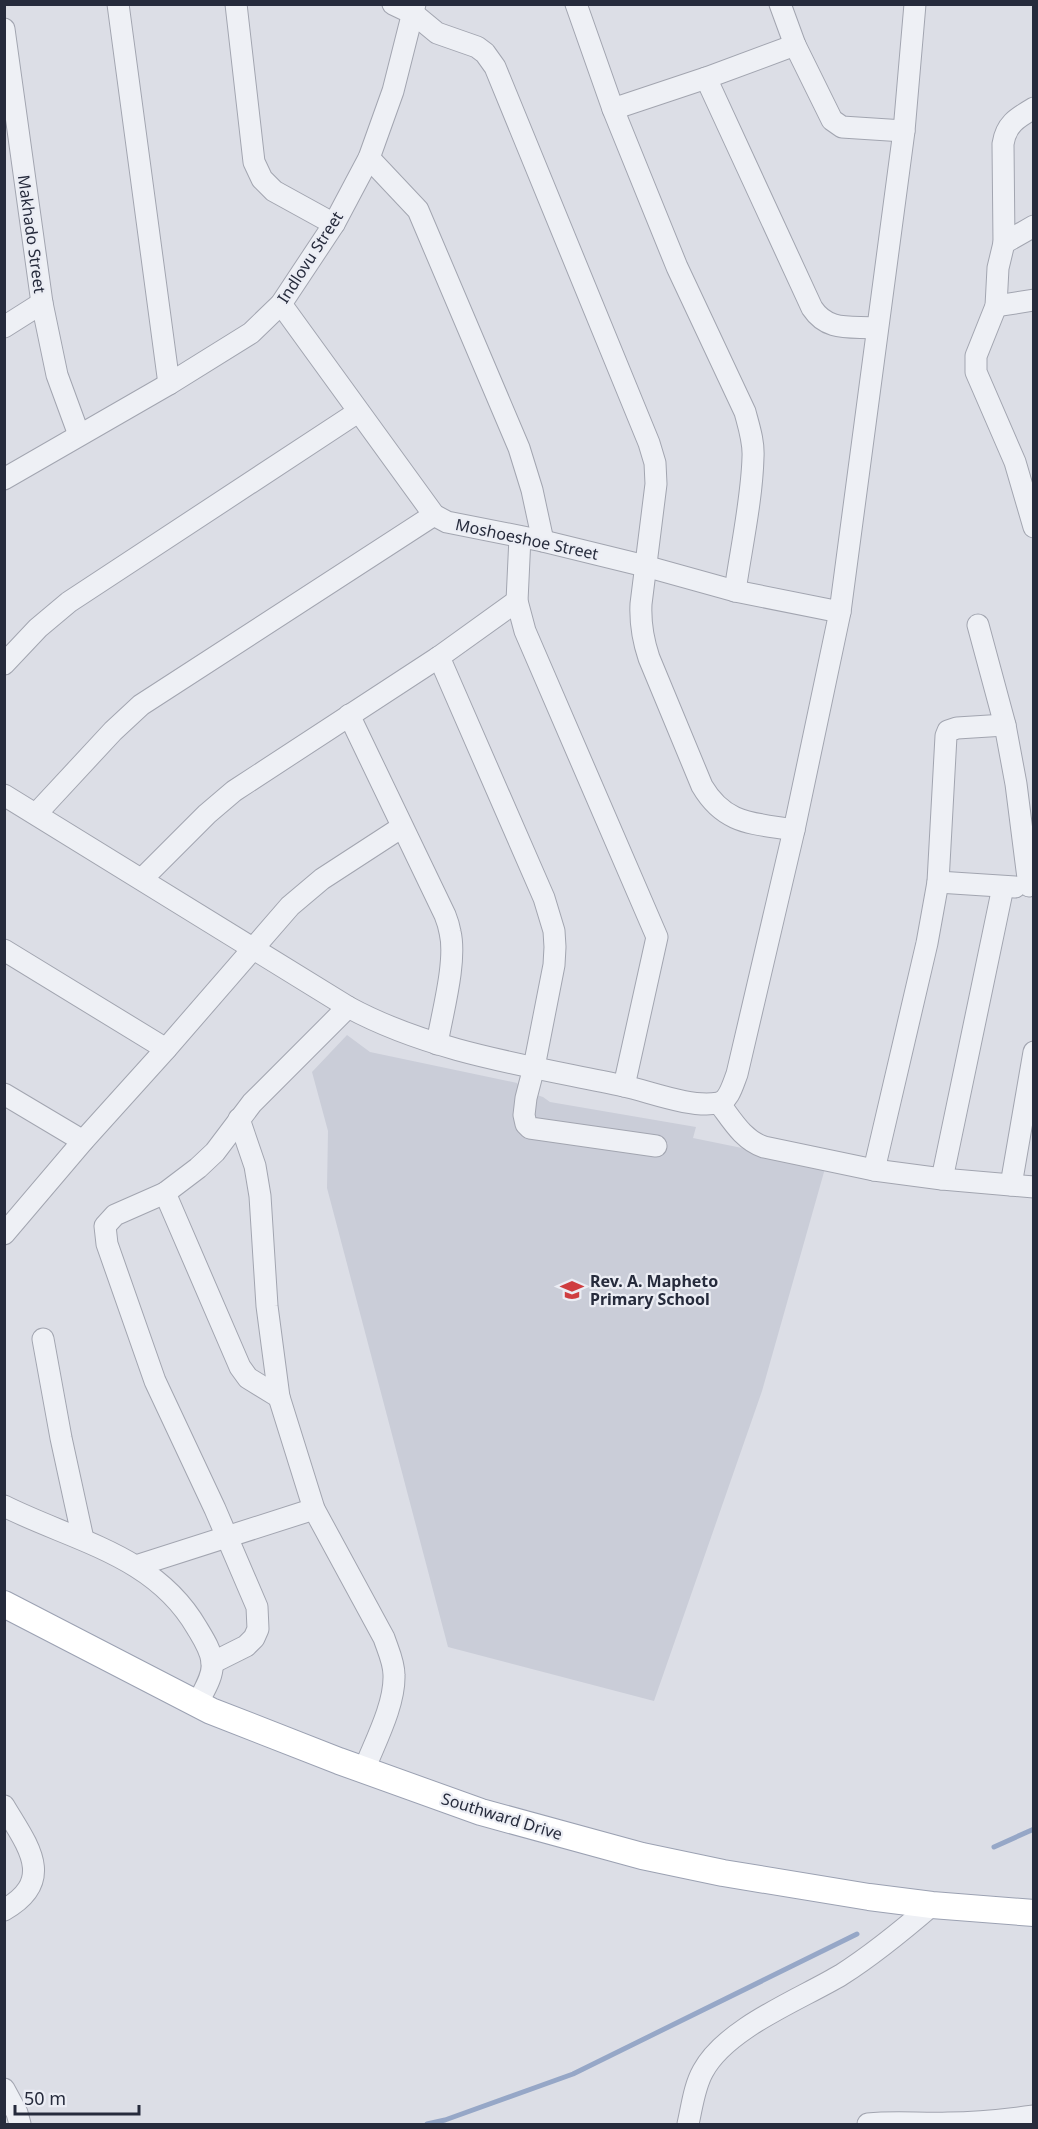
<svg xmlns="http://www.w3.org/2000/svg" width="1038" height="2129" font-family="'Noto Sans',sans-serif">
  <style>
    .built { fill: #cacdd8 }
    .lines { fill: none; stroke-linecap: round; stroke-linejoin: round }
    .stream { stroke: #96a7c7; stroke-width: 5 }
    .minor-casing { stroke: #a2a5b0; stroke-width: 23 }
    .major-casing { stroke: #9ba1b2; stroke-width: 28 }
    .minor { stroke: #eef0f5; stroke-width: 21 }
    .major { stroke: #fff; stroke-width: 26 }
    .labels { text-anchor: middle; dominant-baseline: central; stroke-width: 4.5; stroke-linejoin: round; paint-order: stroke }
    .street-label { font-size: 16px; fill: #262b3c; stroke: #ebedf4 }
    .poi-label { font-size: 16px; font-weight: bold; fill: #262b3c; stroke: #ebedf4; text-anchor: start }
  </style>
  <rect width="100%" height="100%" fill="#dcdee6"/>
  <path class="built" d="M347 1035 370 1052 517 1083 521 1090 543 1097 550 1102 696 1127 693 1138 826 1165 762 1391 654 1701 448 1647 327 1188 328 1131 312 1072Z"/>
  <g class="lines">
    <g class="stream">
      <path d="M994 1847 1034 1829"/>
      <path d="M427 2124 445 2120 573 2074 857 1934"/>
    </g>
    <g class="minor-casing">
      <g id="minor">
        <path d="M118 4 169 384"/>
        <path d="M236 4 254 162 262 179 274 191 334 224"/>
        <path d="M393 4 414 14 437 33 477 47 485 53 495 67 649 443 655 463 656 484 641 604C640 624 643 640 649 658L702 786C725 825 753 823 794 830"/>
        <path d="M576 4 613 109 677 267 745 412C749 427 754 442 753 457 752 499 741 549 735 591"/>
        <path d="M780 4 795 45 832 120 842 127 904 131"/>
        <path d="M4 29 42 303 57 375 79 435"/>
        <path d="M706 78 812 308C828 332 850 326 876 328"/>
        <path d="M613 109 706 78 795 45"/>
        <path d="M369 158 418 210 519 448 532 490 543 541"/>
        <path d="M1034 226 1004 243 998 268 996 306 976 356V372L1015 462 1034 527"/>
        <path d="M1004 243 1003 144C1006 124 1017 118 1034 108"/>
        <path d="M281 304 434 515 447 522 543 541 645 566 735 591 840 612"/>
        <path d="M996 306 1034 300"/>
        <path d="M4 327 42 303"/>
        <path d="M4 479 169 384 251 333 281 304 334 224 369 158 393 91 415 4"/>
        <path d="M520 537 517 601 525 631 657 937 624 1086"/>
        <path d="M978 625 1005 725 1016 784 1029 886"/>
        <path d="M439 657 544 898 554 931 555 947 554 965 534 1067 526 1098 524 1115 526 1124 530 1128 656 1146"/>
        <path d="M4 664 38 628 69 602 358 412"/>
        <path d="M349 715 445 915C447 920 449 926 450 932 457 961 442 1014 437 1044"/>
        <path d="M4 795 348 1007C433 1053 531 1066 624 1086 651 1092 690 1108 718 1103 729 1101 733 1084 737 1074L794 830 840 612 904 131 915 4"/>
        <path d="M36 814 113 731 141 705 434 515"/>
        <path d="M142 879 207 814 234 791 439 657 517 601"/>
        <path d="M938 882 1015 887"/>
        <path d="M4 950 166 1049"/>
        <path d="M4 1094 83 1141"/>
        <path d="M719 1103C732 1120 743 1140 764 1147L874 1170 942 1179 1034 1187"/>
        <path d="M239 1119 255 1166 260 1196 267 1306 279 1397 314 1509 384 1638C388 1650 394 1662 394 1675 395 1705 375 1742 364 1770"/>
        <path d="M874 1170 927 943 938 882 946 736 948 731 957 728 1005 725"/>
        <path d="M942 1179 1003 887"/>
        <path d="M1011 1185 1034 1052"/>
        <path d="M165 1193 240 1367 248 1378 279 1397"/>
        <path d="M4 1234 83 1141 166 1049 290 906 322 879 402 827"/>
        <path d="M43 1339 61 1438 83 1539"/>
        <path d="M4 1506C74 1541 155 1555 197 1628 203 1638 211 1650 212 1662 214 1676 203 1692 197 1704"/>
        <path d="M136 1566 314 1509"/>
        <path d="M212 1663 246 1646 254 1638 258 1629 257 1607 215 1509 155 1381 107 1244 105 1226 115 1215 165 1193 198 1168 215 1152 252 1103 348 1007"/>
        <path d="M4 1806C27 1845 57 1880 4 1910"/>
        <path d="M4 2089 17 2113 20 2124"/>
        <path d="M688 2124C692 2107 694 2087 703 2071 726 2028 799 2000 841 1975 874 1954 903 1930 932 1905"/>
        <path d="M868 2124C895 2121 921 2124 948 2123 977 2123 1005 2120 1034 2116"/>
      </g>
    </g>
    <g class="major-casing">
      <path id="major" d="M4 1604 211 1711 339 1761 481 1812 642 1856 723 1873 869 1897 932 1905 1034 1913"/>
    </g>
    <use href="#minor" class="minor"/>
    <use href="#major" class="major"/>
  </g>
  <defs>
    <g id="school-bare" transform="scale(1.8)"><path d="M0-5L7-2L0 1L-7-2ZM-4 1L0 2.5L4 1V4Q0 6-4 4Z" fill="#cf3d40" stroke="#ebedf4" stroke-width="2.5" paint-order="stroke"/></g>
  </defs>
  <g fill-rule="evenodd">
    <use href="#school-bare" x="572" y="1290"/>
  </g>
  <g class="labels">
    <g class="street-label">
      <text transform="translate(32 234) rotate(82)">Makhado Street</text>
      <text transform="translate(310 257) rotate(-57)">Indlovu Street</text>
      <text transform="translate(527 539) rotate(12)">Moshoeshoe Street</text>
      <text transform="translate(502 1816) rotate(17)">Southward Drive</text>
    </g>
    <g class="poi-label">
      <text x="590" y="1281">Rev. A. Mapheto<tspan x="590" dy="18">Primary School</tspan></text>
    </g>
  </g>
  <rect width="1038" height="2129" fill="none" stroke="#262b3c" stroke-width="12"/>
  <path d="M15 2105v9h124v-9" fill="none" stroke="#262b3c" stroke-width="3"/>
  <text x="24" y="2105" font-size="18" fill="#262b3c" stroke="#ebedf4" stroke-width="4.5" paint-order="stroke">50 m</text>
</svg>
